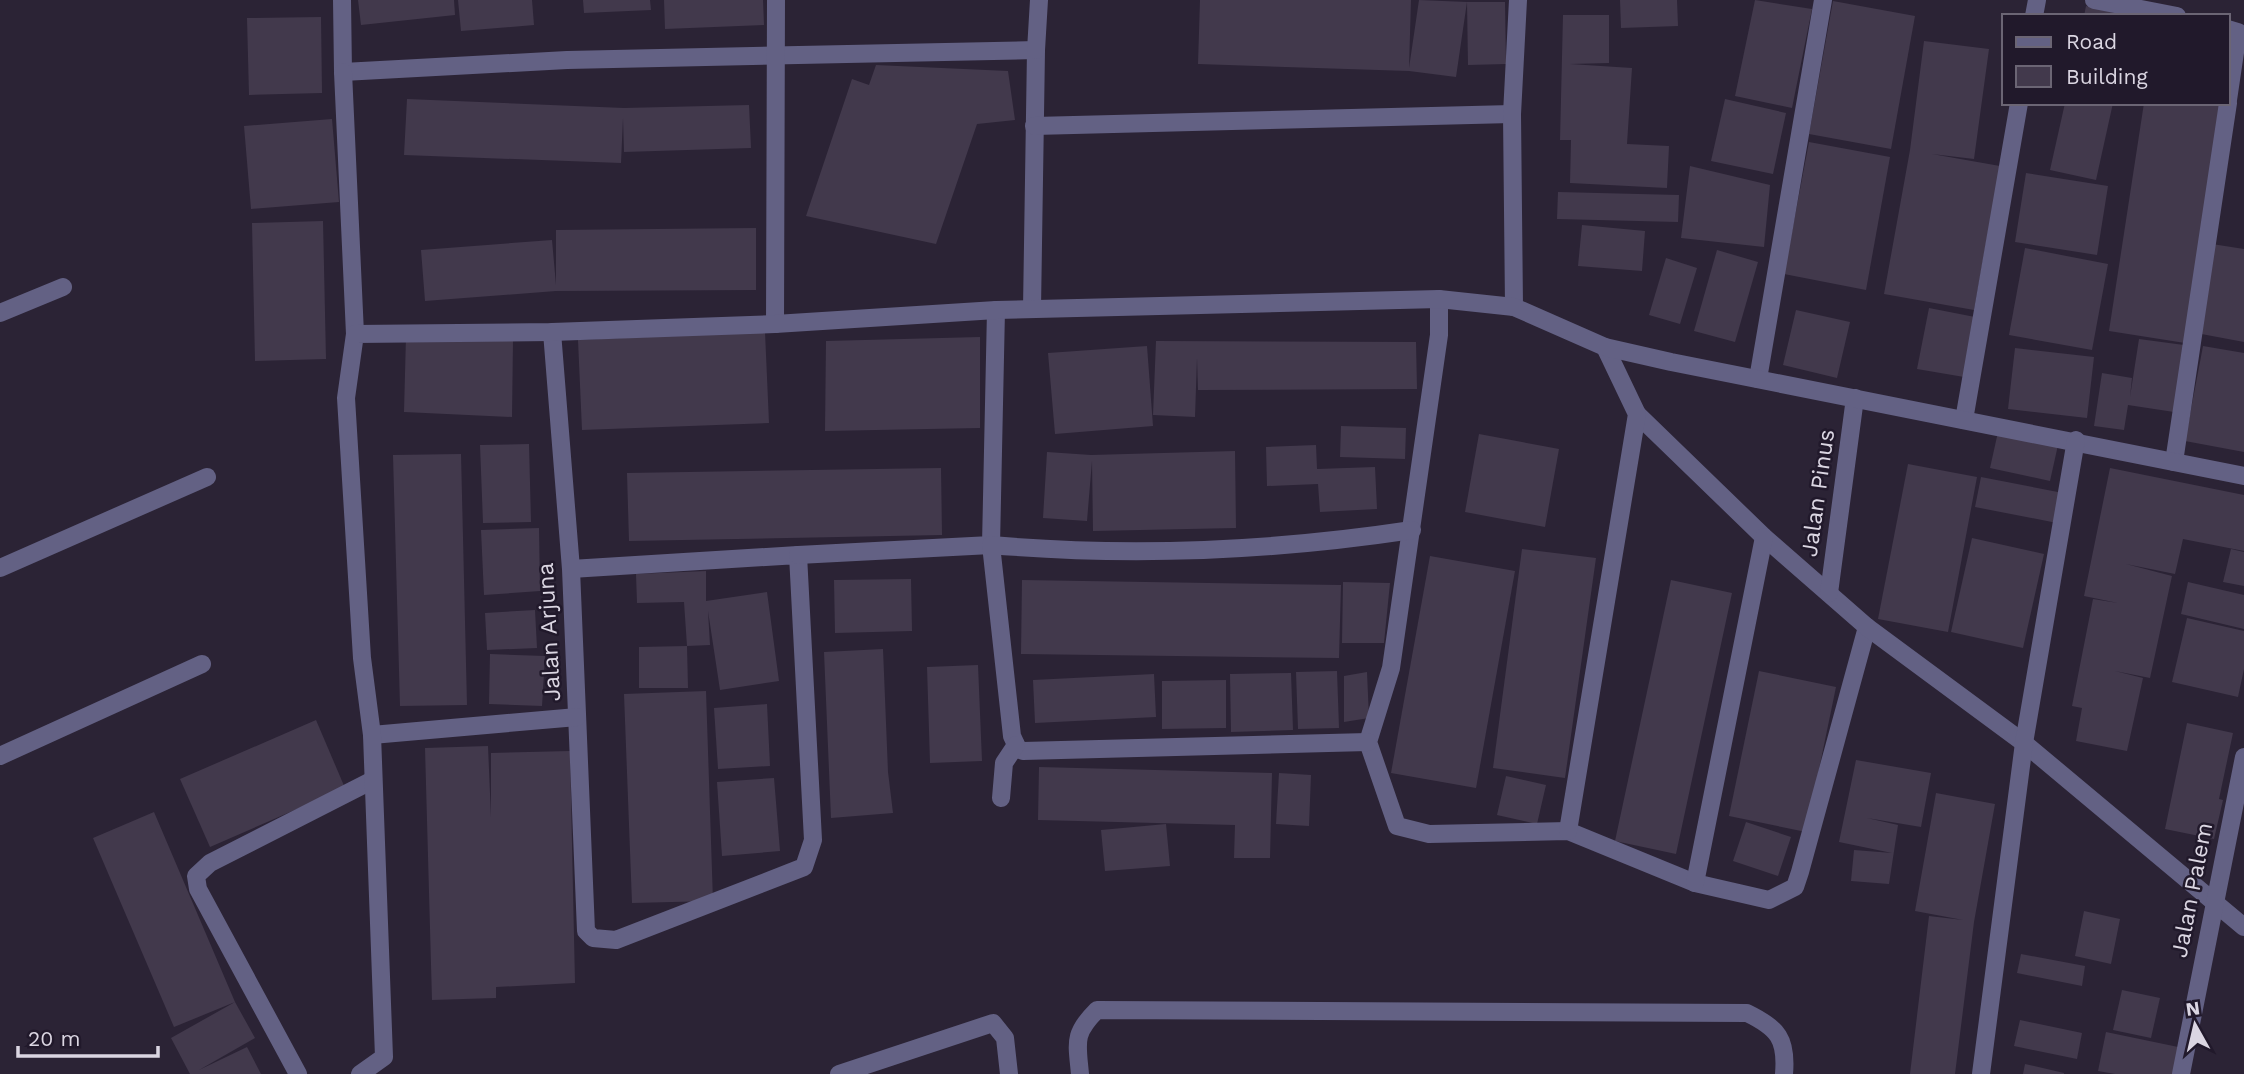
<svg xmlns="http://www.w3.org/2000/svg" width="2244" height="1074" font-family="'Work Sans',sans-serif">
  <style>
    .building { fill: #42394c }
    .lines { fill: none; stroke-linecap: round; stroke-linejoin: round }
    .minor { stroke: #636184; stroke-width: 18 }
    .labels { text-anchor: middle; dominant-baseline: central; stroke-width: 5; stroke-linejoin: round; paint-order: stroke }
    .street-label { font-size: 23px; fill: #dbd6e2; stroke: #21192b }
  </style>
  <rect width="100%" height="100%" fill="#2b2335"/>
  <g class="building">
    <path d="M358 0H454L455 15 361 25Z"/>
    <path d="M458 0H532L534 25 461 31Z"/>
    <path d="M583 0H650L651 10 584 13Z"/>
    <path d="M664 0H763L764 25 665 29Z"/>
    <path d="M1200 0H1411L1409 68 1419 0 1467 2 1456 77 1409 71 1198 64Z"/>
    <path d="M1620 0H1677L1678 26 1621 28Z"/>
    <path d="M1755 0 1812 9 1792 108 1735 96Z"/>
    <path d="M1833 1 1915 16 1891 149 1809 134Z"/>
    <path d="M1467 2H1505L1506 64 1468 65Z"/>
    <path d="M2086 6 2126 15V16H2084Z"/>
    <path d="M1563 15H1609V63L1570 64 1632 68 1627 144 1669 146 1667 188 1570 183 1571 140H1560Z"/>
    <path d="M321 17 322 93 249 95 247 18Z"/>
    <path d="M1924 41 1989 49 1974 159 1932 154 2000 166 1974 310 1884 294 1910 150Z"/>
    <path d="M876 65 1008 71 1015 120 977 124 936 244 806 216 852 79 869 85Z"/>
    <path d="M407 99 624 108 749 105 751 148 624 152 623 118 621 163 404 155Z"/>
    <path d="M1725 99 1786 113 1773 174 1711 161Z"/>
    <path d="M2065 103H2113L2096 180 2050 170Z"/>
    <path d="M2144 103H2221L2185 343 2109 331Z"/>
    <path d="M332 119 339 202 251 209 244 126Z"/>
    <path d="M1809 142 1890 157 1866 290 1784 274Z"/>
    <path d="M1690 166 1770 185 1764 247 1681 238Z"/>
    <path d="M2026 173 2108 186 2097 255 2015 242Z"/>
    <path d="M1558 192 1679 195 1678 222 1557 219Z"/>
    <path d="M323 221 326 359 255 361 252 223Z"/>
    <path d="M1582 225 1645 231 1642 271 1578 266Z"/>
    <path d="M756 228V290L556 291 425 301 421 250 552 240 556 285V230Z"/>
    <path d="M2212 244 2244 249V342L2196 333Z"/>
    <path d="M2025 248 2108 264 2092 350 2009 335Z"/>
    <path d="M1717 250 1758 262 1735 342 1694 331Z"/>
    <path d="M1666 258 1697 268 1680 324 1649 315Z"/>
    <path d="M1929 308 1975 317 1964 377 1917 369Z"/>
    <path d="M1796 310 1850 322 1837 378 1783 365Z"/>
    <path d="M765 332 769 423 582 430 578 340Z"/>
    <path d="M406 336 513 340 512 417 404 412Z"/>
    <path d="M980 337V428L825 431 826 341Z"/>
    <path d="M2139 339 2184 345 2174 412 2128 405 2124 430 2094 426 2102 373 2132 378 2130 397Z"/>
    <path d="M1156 341 1416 342 1417 389 1198 390 1197 358 1195 417 1153 415Z"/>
    <path d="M1147 346 1153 426 1055 434 1048 353Z"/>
    <path d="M2203 346 2244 353V452L2185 441Z"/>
    <path d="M2015 348 2094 357 2087 418 2008 409Z"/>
    <path d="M1341 426 1406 428 1405 459 1340 457Z"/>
    <path d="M1998 432 2058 445 2050 481 1990 468Z"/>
    <path d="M1479 434 1559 449 1545 527 1465 512Z"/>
    <path d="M529 444 531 522 483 523 480 445Z"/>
    <path d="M1316 445 1317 469 1375 467 1377 509 1320 512 1318 484 1267 486 1266 447Z"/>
    <path d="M1235 451 1236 528 1093 531 1092 461 1087 521 1043 518 1047 452 1091 455Z"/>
    <path d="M461 454 467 705 400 706 393 455Z"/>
    <path d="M1908 464 1977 477 1948 632 1878 619Z"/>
    <path d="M941 468 942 535 629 541 627 473Z"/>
    <path d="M2110 468 2244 495V551L2183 539 2175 574 2126 564 2172 576 2150 678 2115 671 2143 678 2127 751 2076 741 2082 708 2072 706 2093 599 2118 603 2084 596Z"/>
    <path d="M1981 477 2063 493 2057 523 1975 507Z"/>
    <path d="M539 528 540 591 484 595 481 530Z"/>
    <path d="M1972 538 2044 554 2023 648 1951 632Z"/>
    <path d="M1522 549 1596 558 1565 778 1493 768Z"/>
    <path d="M2231 549 2244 552V586L2223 582Z"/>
    <path d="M1430 556 1515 571 1476 788 1391 773Z"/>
    <path d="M706 571V601L767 592 779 681 720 690 708 611 710 645 687 646 684 602 637 603 636 574Z"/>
    <path d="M911 579 912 631 835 633 834 580Z"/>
    <path d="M1022 580 1341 585 1339 658 1021 654Z"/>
    <path d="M1671 580 1732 593 1676 854 1615 841Z"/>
    <path d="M1343 582 1390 583 1384 643H1342Z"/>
    <path d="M2188 582 2244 595V629L2181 614Z"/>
    <path d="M535 610 537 648 487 650 485 613Z"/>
    <path d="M2187 618 2244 631V669L2238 697 2172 682Z"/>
    <path d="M687 646 688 688H639V647Z"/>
    <path d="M883 649 888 772 893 813 831 818 824 652Z"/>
    <path d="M490 654 545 656 542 706 489 704Z"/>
    <path d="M978 665 982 761 930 763 927 667Z"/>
    <path d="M1337 671 1339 728 1298 729 1296 672Z"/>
    <path d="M1759 671 1836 687 1806 832 1729 816Z"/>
    <path d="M1367 672 1369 718 1344 722V676Z"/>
    <path d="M1291 673 1293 730 1231 732 1230 674Z"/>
    <path d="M1154 674 1156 717 1035 723 1033 680Z"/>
    <path d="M1226 680V728L1162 729V681Z"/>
    <path d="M706 691 713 901 632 903 624 694Z"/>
    <path d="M767 704 770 766 718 769 714 708Z"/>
    <path d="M316 720 345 788 210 847 180 779Z"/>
    <path d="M2187 723 2233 733 2219 799 2223 800 2214 839 2165 829Z"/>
    <path d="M488 746 491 817V753L570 751 575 983 496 987V998L432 1000 425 748Z"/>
    <path d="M1856 760 1931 773 1921 827 1867 818 1898 825 1889 884 1851 881 1854 850 1892 853 1839 842Z"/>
    <path d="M1039 767 1272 773 1270 858H1234L1235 825 1038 820Z"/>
    <path d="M1279 773 1311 775 1309 826 1276 824Z"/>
    <path d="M1506 776 1546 785 1537 824 1497 815Z"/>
    <path d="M774 778 780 851 722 856 717 782Z"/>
    <path d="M1936 793 1995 804 1974 922 1955 1074H1910L1929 916 1963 920 1915 911Z"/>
    <path d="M154 812 235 1002 255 1038 199 1070 247 1047 261 1074H190L171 1038 235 1002 174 1027 93 838Z"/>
    <path d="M1746 822 1791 837 1778 876 1733 861Z"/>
    <path d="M1166 824 1170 866 1105 871 1101 830Z"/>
    <path d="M2084 911 2120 919 2111 964 2075 956Z"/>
    <path d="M2021 954 2085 966 2082 986 2017 973Z"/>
    <path d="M2122 990 2160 998 2151 1038 2113 1030Z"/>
    <path d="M2020 1020 2082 1033 2077 1059 2014 1046Z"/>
    <path d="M2106 1032 2183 1048 2178 1074H2115L2098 1071Z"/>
    <path d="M2025 1064 2064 1073V1074H2023Z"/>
  </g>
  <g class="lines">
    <g class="minor">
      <path d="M342 0 343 72 567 60 1036 50 1032 309"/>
      <path d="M2094 0 2177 16"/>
      <path d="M2034 16 2037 0"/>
      <path d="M2228 29 2238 32 2228 100"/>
      <path d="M1036 50 1039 0"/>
      <path d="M343 72 355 334"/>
      <path d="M1034 126 1512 114"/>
      <path d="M1439 299V335L1391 668 1368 742 1397 826 1429 834 1568 831 1695 883 1769 900 1795 887 1800 872 1867 627"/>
      <path d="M1514 307 1512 114 1518 0"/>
      <path d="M0 313 63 287"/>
      <path d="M775 324 776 0"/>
      <path d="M552 332 571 569 586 931 593 938 616 940 804 867 813 840 798 555 571 569"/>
      <path d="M1758 379 1823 0"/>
      <path d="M1637 414 1764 537 1867 627 2024 743 2244 927"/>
      <path d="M1964 420 2019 103"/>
      <path d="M2174 462 2228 103"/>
      <path d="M798 555 991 545 996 310"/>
      <path d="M0 568 207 477"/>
      <path d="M1829 593 1855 398"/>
      <path d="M372 735 577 717"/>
      <path d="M1368 742 1023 751 1018 749 1012 736 991 545C1131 557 1273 551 1412 530"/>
      <path d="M0 756 202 664"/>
      <path d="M1001 798 1004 763 1016 745"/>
      <path d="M1568 831 1637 414 1605 347"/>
      <path d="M1695 883 1764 537"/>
      <path d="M298 1074 198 889 196 876 210 863 373 780"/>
      <path d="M360 1074 384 1057 372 735 362 658 346 398 355 334 552 332 775 324 996 310 1439 299 1514 307 1605 347 1671 362 2244 476"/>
      <path d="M839 1074 993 1023 1005 1038 1009 1074"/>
      <path d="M1080 1074C1077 1042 1073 1034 1097 1010L1747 1013C1778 1028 1787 1039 1784 1074"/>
      <path d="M1981 1074 2024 743 2076 440"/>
      <path d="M2181 1074 2244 757"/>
    </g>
  </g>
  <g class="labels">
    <g class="street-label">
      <text transform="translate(1818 493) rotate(-82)">Jalan Pinus</text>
      <text transform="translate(549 632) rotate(-93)">Jalan Arjuna</text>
      <text transform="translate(2192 890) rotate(-79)">Jalan Palem</text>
    </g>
  </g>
  <rect x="2002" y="14" width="228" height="91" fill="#21192b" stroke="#6b6574" stroke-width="2"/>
  <rect x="2016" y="37" width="35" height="10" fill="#636184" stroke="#6b6574" stroke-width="2"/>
  <text x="2066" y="49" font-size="21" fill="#dbd6e2">Road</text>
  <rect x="2016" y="66" width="35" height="21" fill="#42394c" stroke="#6b6574" stroke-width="2"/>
  <text x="2066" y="84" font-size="21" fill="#dbd6e2">Building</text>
  <g transform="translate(2195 1025) rotate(352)" stroke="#21192b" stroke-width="5" paint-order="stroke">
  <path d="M0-5L12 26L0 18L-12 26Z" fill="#dbd6e2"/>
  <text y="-10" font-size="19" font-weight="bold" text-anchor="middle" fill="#dbd6e2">N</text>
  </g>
  <path d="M18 1046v10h140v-10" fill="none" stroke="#dbd6e2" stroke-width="3.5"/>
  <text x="28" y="1046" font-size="21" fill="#dbd6e2" stroke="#21192b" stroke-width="5" paint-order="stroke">20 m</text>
</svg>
